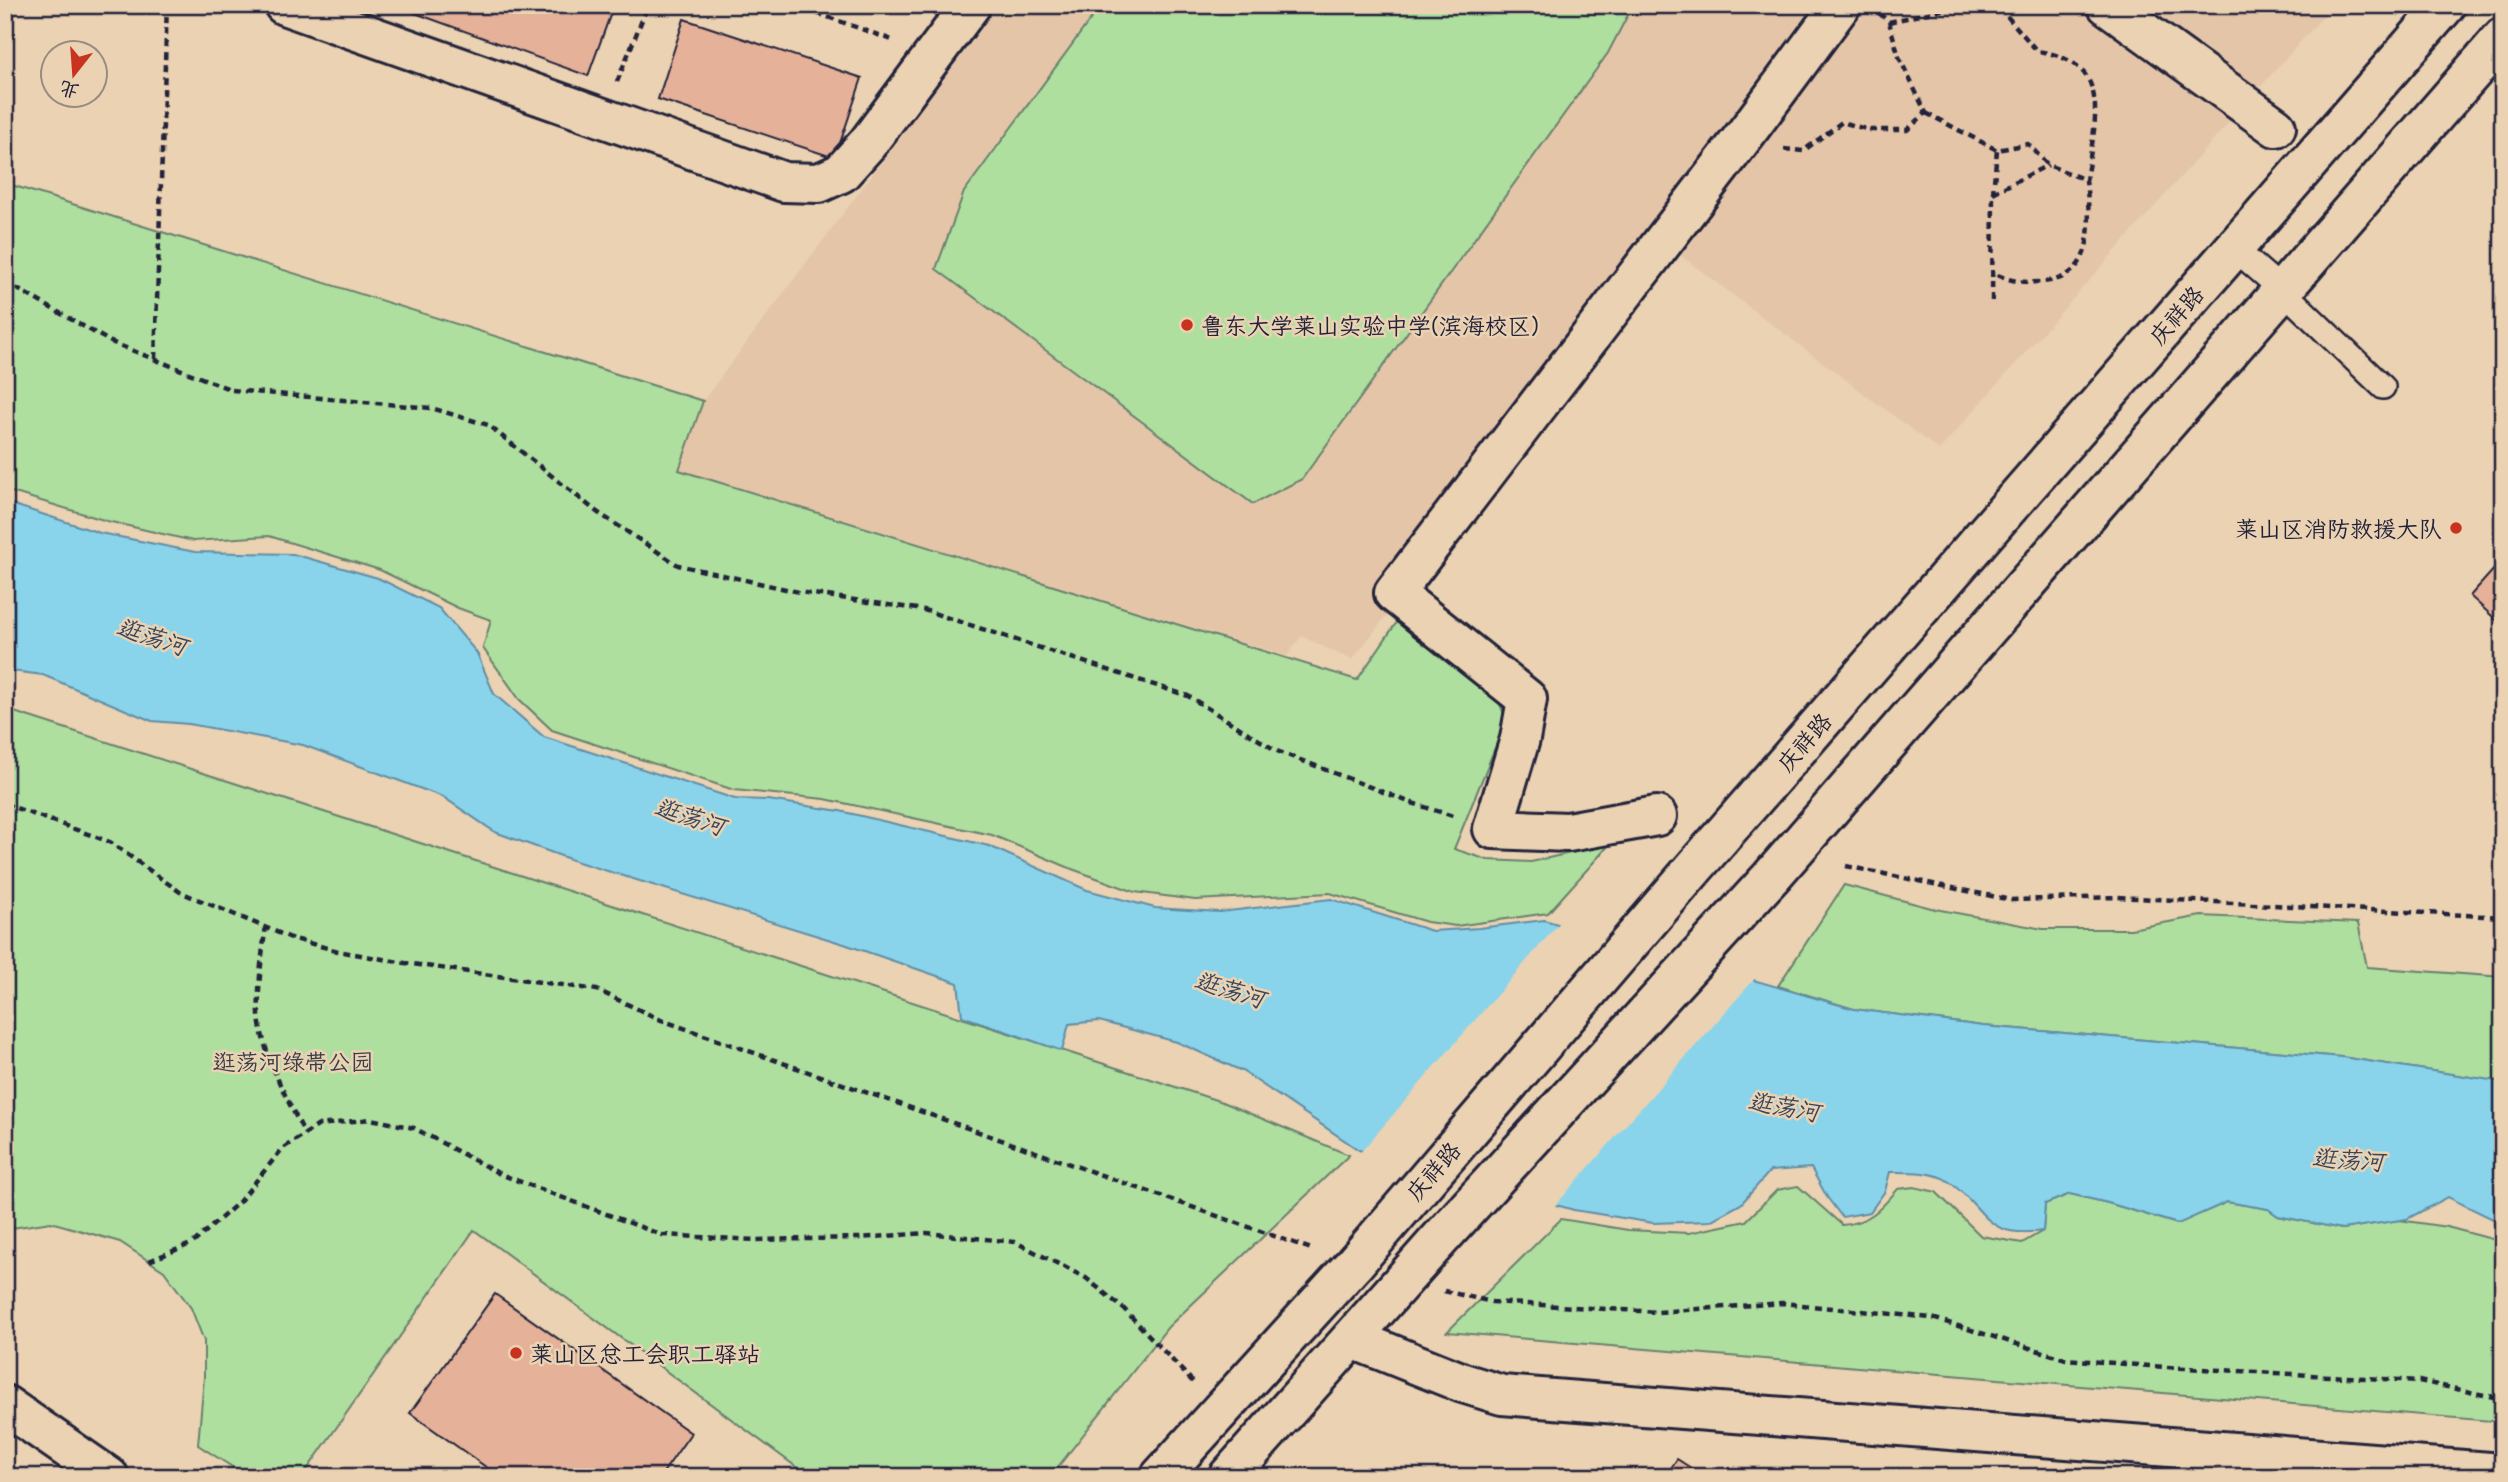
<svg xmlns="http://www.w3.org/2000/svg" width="2508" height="1482" font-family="'Patrick Hand','LXGW WenKai TC',sans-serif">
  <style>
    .built { fill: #e4c5a8 }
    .green { fill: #afdf9f; stroke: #68806d; stroke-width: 2 }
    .water { fill: #8ad4eb; stroke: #608da5; stroke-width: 2 }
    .pier { fill: #ead2b2 }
    .building { fill: #e5b199; stroke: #22223b; stroke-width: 2 }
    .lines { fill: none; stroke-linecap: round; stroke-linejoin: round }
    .service-casing { stroke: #22223b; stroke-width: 28 }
    .minor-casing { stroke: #22223b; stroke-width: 44 }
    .tertiary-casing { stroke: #22223b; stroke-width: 44 }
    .path { stroke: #22223b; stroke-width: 4.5; stroke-dasharray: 7 5; stroke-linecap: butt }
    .service { stroke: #ead2b2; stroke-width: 23 }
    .minor { stroke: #ead2b2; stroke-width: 38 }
    .tertiary { stroke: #ead2b2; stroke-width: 38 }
    .poi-dot { fill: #c8321e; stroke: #ead2b2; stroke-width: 2.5 }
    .labels { text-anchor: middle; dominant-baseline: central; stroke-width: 5; stroke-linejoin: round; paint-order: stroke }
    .street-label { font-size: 23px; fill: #22223b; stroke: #ead2b2 }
    .poi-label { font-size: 23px; fill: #22223b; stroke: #ead2b2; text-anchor: start }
    .park-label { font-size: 23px; fill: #373e4a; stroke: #ead2b2 }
    .water-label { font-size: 24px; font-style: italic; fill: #37465e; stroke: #ead2b2 }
  </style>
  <rect width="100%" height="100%" fill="#ead2b2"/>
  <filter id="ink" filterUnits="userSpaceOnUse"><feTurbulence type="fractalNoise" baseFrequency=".0143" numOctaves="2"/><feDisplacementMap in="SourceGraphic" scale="14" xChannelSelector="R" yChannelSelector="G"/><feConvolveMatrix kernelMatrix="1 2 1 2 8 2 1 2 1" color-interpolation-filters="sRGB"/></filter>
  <g filter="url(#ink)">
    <path class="built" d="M999 5H2333L1939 450 1672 249 1352 660 1301 636 1287 656 679 470 703 401Z"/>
    <g class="green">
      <path d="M1101 5H1633L1608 53 1302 479 1253 504 936 269 964 192Z"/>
      <path d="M5 183 703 401 679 470 1357 680 1399 619C1430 641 1505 683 1505 723L1454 849 1488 860 1531 862 1610 844 1548 913 1456 926 1427 922 1330 893 1195 900 1135 892 1072 869 992 835 825 799 734 790 552 730 519 699 483 648 491 620 458 608 380 570 269 536 193 541 107 521 5 490Z"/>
      <path d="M5 709 1222 1102 1349 1155 1168 1327 1050 1477H810L474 1230 302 1477H248L198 1445 204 1378V1341L191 1308 164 1271 120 1242 51 1222 5 1229Z"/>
      <path d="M1844 885 1935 909 2043 929H2131L2201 916 2358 923 2367 967 2503 977V1082L2341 1057 1983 1026 1854 1009 1778 986Z"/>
      <path d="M1798 1186 1842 1225C1870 1222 1880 1210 1898 1189L1914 1187 1936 1192 1981 1236 2022 1243 2043 1231 2045 1204 2070 1194 2108 1203 2177 1224 2227 1202 2269 1209 2278 1216 2342 1229 2399 1220 2447 1227 2503 1242V1422L1447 1332 1561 1219 1628 1230 1689 1233 1746 1221 1777 1190Z"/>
    </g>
    <path class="water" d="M5 502 100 533 195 552 293 554 378 578 439 608 477 653 494 694 544 737 735 799 768 800 840 811 989 846 1087 890 1155 908 1220 912 1331 899 1432 931 1479 928 1544 920 1854 1009 1983 1026 2342 1057 2503 1082V1224L2448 1197 2407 1219 2342 1229 2278 1216 2268 1209 2227 1202 2178 1224 2108 1203 2070 1194 2045 1204 2043 1231C1983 1239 1989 1210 1948 1181 1934 1171 1907 1172 1890 1172L1885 1191 1870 1212 1842 1217 1827 1197 1811 1168 1770 1171 1741 1204 1710 1221 1653 1223 1574 1210 1359 1150 1242 1071 1177 1042 1099 1021 1069 1024 1062 1051 962 1016 958 983 844 944 575 861 495 832 443 797 303 745 189 724 152 721 43 675 5 670Z"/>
    <path class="pier" d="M1561 921 1757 976 1553 1208 1359 1154Z"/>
    <g class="building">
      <path d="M393 5H598L612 10 588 76Z"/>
      <path d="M684 19 862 78 835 158 658 99Z"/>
      <path d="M2503 559V626L2470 596Z"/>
      <path d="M495 1294 691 1433 660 1477H500L410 1413Z"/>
      <path d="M1677 1459 1705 1477H1665Z"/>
    </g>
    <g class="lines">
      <g class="service-casing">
        <path id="service" d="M2234 248 2282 290 2383 387"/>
      </g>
      <g class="minor-casing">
        <g id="minor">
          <path d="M284 5 784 182 819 183 841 173 868 143 971 5"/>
          <path d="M2107 5 2276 127"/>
          <path d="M1657 816 1568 832 1493 829 1520 739 1527 699 1394 593 1747 132 1841 5"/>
          <path d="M1353 1339 1463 1383 1502 1395 2503 1473"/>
          <path d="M1160 1477 1354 1264 1694 868 2446 5"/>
          <path d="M1228 1477 1439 1240 1771 877 2503 37"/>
        </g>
      </g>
      <g class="tertiary-casing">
        <path id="tertiary" d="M5 1405 109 1477"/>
      </g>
      <g class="path">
        <path d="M794 5 895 41"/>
        <path d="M2004 5 2006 15 2037 51C2115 62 2095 122 2086 180"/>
        <path d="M1889 22 1941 10 1994 5"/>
        <path d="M617 82 648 5"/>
        <path d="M1926 113 1997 150 2028 144 2048 165 2086 180C2090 221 2098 279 2041 282 2023 283 2009 281 1993 273"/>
        <path d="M1784 149 1803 151 1842 122 1869 130H1907L1926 113 1899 57 1889 22 1879 13"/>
        <path d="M1993 193 2048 165"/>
        <path d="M5 282 111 342 232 390 431 408 488 425 597 512 678 565 799 592 924 610 1188 696 1277 751 1409 802 1456 817"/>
        <path d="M1992 301 1993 193 1997 150"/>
        <path d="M155 359 167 5"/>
        <path d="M5 804 110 842 180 892 291 938 338 951 405 963 597 990 661 1020 1314 1250"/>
        <path d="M1846 866 2011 900 2118 897 2503 917"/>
        <path d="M266 926C262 952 256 999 260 1024 267 1063 287 1099 305 1134"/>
        <path d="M149 1261 193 1243 239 1202 283 1148 319 1125 371 1119 414 1128 500 1174 662 1235 755 1240 859 1238 927 1233 1015 1242 1086 1278 1124 1309 1193 1382"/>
        <path d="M1444 1291 1492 1302 1657 1312 1782 1303 1932 1318 2066 1359 2149 1366 2419 1381 2503 1399"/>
      </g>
      <use href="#service" class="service"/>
      <use href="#minor" class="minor"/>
      <use href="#tertiary" class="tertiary"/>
    </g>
  </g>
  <g class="poi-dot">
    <circle cx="1187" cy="325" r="7"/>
    <circle cx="2456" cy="528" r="7"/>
    <circle cx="516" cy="1353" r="7"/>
  </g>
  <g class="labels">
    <g class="street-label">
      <text transform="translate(2176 315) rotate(-49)">庆祥路</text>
      <text transform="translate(1804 742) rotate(-49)">庆祥路</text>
      <text transform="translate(1433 1171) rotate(-49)">庆祥路</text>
    </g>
    <g class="poi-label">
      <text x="1201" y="325">鲁东大学莱山实验中学(滨海校区)</text>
      <text x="2442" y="528" text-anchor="end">莱山区消防救援大队</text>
      <text x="530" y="1353">莱山区总工会职工驿站</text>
    </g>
    <g class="park-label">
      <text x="293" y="1061">逛荡河绿带公园</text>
    </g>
    <g class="water-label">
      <text transform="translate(152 636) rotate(18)">逛荡河</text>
      <text transform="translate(690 816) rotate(18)">逛荡河</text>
      <text transform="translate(1230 989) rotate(17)">逛荡河</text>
      <text transform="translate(1784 1106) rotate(10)">逛荡河</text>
      <text transform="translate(2348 1159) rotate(4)">逛荡河</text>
    </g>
  </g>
  <rect width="2508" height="1482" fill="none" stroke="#ead2b2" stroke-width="28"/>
  <rect x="14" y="14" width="2480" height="1454" fill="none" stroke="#22223b" stroke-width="2.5" filter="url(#ink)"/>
  <g transform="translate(74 74) rotate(197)"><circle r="33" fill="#ead2b2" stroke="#9a8c82" stroke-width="2"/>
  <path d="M0-5L12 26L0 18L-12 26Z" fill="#c8321e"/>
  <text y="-10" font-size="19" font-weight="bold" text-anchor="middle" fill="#22223b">北</text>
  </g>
</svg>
